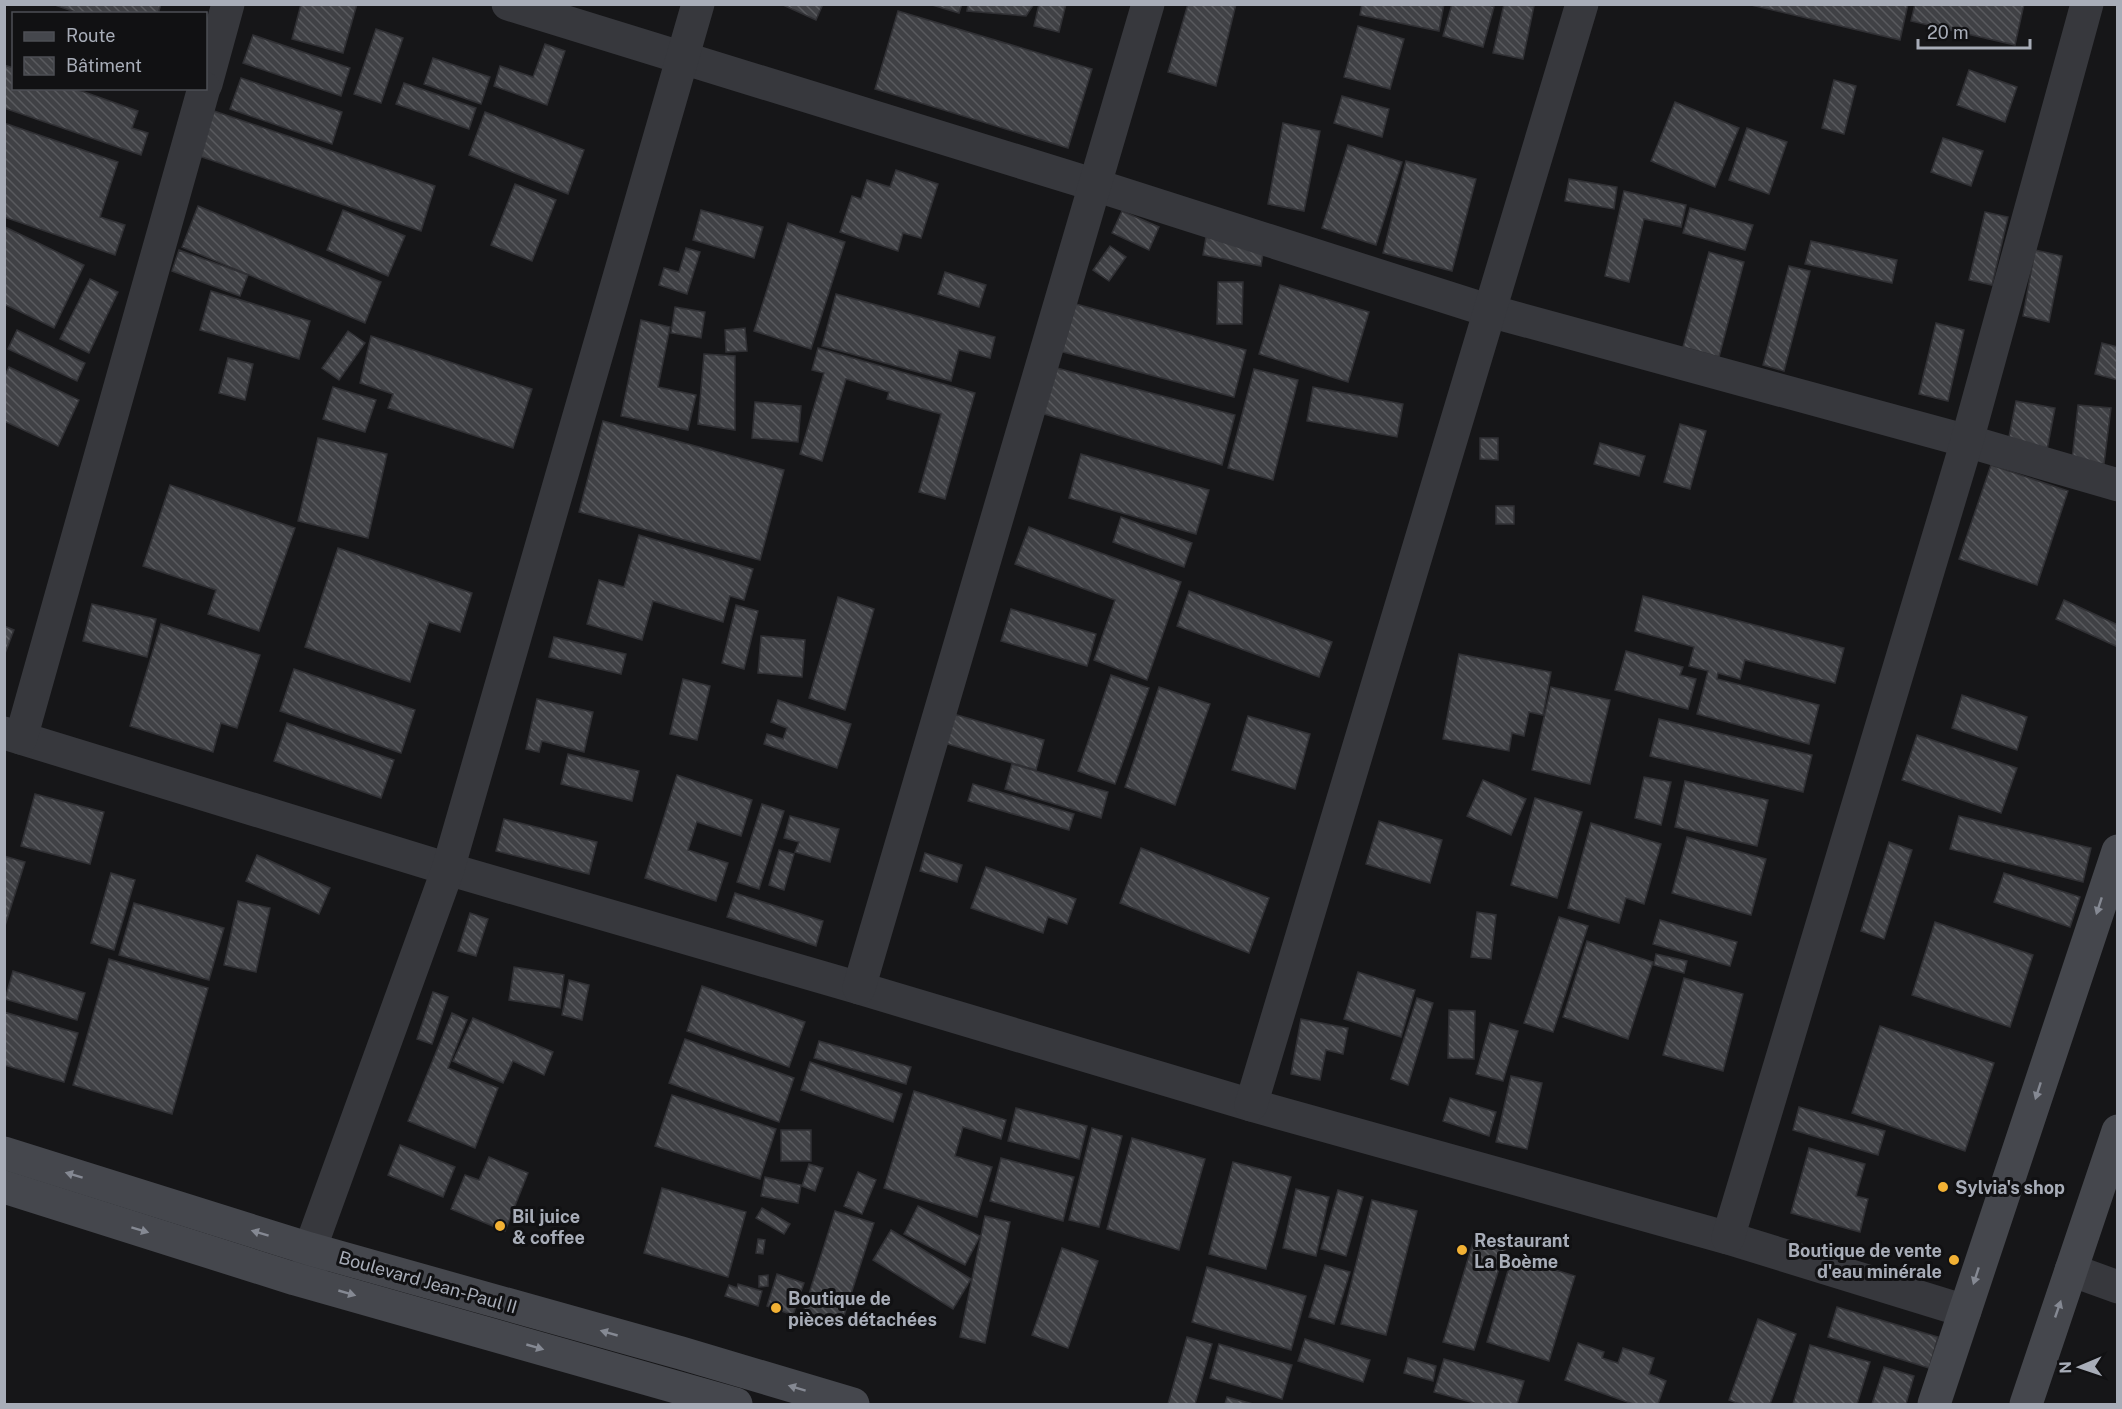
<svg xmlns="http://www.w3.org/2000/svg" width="2122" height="1409" font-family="'Public Sans',sans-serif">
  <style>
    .building { fill: url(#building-back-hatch); stroke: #303034; stroke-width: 1.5 }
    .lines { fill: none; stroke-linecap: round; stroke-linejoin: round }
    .minor { stroke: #37383d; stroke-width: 33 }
    .secondary { stroke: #45474d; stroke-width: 33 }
    .oneway { fill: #858993 }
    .poi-dot { fill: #f2b134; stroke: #111113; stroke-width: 2 }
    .labels { text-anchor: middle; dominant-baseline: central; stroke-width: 6; stroke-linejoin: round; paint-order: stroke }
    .poi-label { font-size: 18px; font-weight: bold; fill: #a8adb8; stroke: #111113; text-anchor: start }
    .street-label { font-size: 18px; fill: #a8adb8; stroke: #111113 }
  </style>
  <defs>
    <pattern id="building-back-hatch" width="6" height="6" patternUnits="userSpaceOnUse" patternTransform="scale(1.5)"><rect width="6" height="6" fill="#404145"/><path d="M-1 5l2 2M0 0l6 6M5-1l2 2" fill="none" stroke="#595a5e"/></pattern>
  </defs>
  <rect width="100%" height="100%" fill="#161618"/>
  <g class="building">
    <path d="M52 4H161L158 14H81Z"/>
    <path d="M301 4H357L343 53 292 39Z"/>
    <path d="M781 4H823L816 20Z"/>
    <path d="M929 4H962L959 13Z"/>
    <path d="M968 4H1034L1026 16 967 11Z"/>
    <path d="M1039 4H1066L1059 32 1034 26Z"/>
    <path d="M1188 4H1236L1216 86 1168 72Z"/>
    <path d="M1362 4H1444L1439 31 1360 15Z"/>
    <path d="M1452 4H1487L1494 7 1483 47 1443 36Z"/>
    <path d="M1504 4 1534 6 1523 59 1493 53Z"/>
    <path d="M1747 4H1908L1900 40Z"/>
    <path d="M1915 4H2024L2015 45 1911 21Z"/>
    <path d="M898 11 1092 69 1068 148 875 89Z"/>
    <path d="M1358 26 1404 39 1390 89 1344 77Z"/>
    <path d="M376 29 403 38 381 103 354 94Z"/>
    <path d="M253 35 350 68 341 96 243 63Z"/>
    <path d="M545 44 565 51 547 105 494 86 500 66 533 77Z"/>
    <path d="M433 58 490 77 481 104 424 84Z"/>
    <path d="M4 65 14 68V88H73L138 111 132 128 148 133 141 155 4 108Z"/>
    <path d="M1969 70 2017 87 2005 122 1957 105Z"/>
    <path d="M241 78 342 112 332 144 230 109Z"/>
    <path d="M1834 80 1856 86 1844 134 1822 128Z"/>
    <path d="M404 83 476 108 469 129 396 104Z"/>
    <path d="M1342 96 1389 109 1382 137 1334 123Z"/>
    <path d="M1675 102 1739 128 1715 187 1651 161Z"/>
    <path d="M214 111 435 186 421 231 199 156Z"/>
    <path d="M485 112 584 150 568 194 469 155Z"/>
    <path d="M4 123 118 162 100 217 125 225 115 255 4 217Z"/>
    <path d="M1283 123 1320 131 1304 211 1268 204Z"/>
    <path d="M1747 128 1787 142 1769 194 1729 180Z"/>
    <path d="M1943 138 1983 151 1971 186 1931 172Z"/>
    <path d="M1348 145 1402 162 1376 245 1322 228Z"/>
    <path d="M1406 161 1476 179 1452 271 1383 253Z"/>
    <path d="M896 170 938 184 921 238 903 233 898 251 840 232 852 196 861 199 867 180 890 187Z"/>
    <path d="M1569 179 1617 187 1614 209 1565 201Z"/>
    <path d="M515 184 556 200 532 261 491 245Z"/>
    <path d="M1624 191 1686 205 1681 227 1644 219 1629 282 1605 276Z"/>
    <path d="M198 206 381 282 365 323 182 247Z"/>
    <path d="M1690 208 1753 225 1745 250 1683 233Z"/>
    <path d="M343 210 405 236 388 276 327 250Z"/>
    <path d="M701 210 763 227 754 258 693 240Z"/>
    <path d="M1122 211 1159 227 1149 250 1112 233Z"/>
    <path d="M1985 212 2008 217 1992 285 1969 280Z"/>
    <path d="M788 223 845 242 811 349 754 331Z"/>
    <path d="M5 227 84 265 54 328 4 304Z"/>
    <path d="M1206 237 1264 247 1261 266 1203 255Z"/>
    <path d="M1811 241 1897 260 1892 283 1805 264Z"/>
    <path d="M1110 246 1126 257 1109 281 1093 270Z"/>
    <path d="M686 248 700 252 687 294 659 285 664 268 679 272Z"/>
    <path d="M179 250 248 275 240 296 172 271Z"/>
    <path d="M2035 250 2062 256 2049 322 2023 316Z"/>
    <path d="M1709 252 1744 262 1719 357 1683 347Z"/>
    <path d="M1789 266 1810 271 1784 371 1763 365Z"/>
    <path d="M945 272 986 285 979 307 938 294Z"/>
    <path d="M90 279 118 292 89 353 60 339Z"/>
    <path d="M1218 282H1243L1242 324H1217Z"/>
    <path d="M1280 285 1369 312 1348 382 1259 354Z"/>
    <path d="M211 291 310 321 299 359 200 330Z"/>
    <path d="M836 294 995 337 990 358 959 350 951 381 822 346Z"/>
    <path d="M1072 303 1246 350 1234 397 1059 351Z"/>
    <path d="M675 307 705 312 701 338 671 333Z"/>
    <path d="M641 320 670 327 658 387 696 395 688 430 621 416Z"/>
    <path d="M1936 323 1964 330 1948 401 1919 394Z"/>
    <path d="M745 328 747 351 726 352 725 330Z"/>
    <path d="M17 330 85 363 77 381 8 349Z"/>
    <path d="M348 331 365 343 339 380 322 368Z"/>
    <path d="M371 336 532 389 513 448 388 408 393 394 360 383Z"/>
    <path d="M2102 343 2118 347V380L2095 374Z"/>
    <path d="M818 348 975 393 945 499 919 492 941 414 887 399 889 392 846 379 822 461 800 454 824 373 812 370Z"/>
    <path d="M704 354 735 356V430L698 424Z"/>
    <path d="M228 358 253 364 245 400 219 393Z"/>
    <path d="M1049 366 1235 415 1222 465 1037 412Z"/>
    <path d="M9 367 79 400 58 446 4 421V377Z"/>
    <path d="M1254 369 1298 380 1273 480 1228 468Z"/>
    <path d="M333 387 376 400 365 432 323 419Z"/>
    <path d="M1313 387 1403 404 1397 437 1307 421Z"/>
    <path d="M2016 401 2055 408 2047 450 2008 442Z"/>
    <path d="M755 402 801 406 798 442 752 438Z"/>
    <path d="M2078 405 2111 408 2104 464 2072 460Z"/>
    <path d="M603 421 784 470 760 560 579 512Z"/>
    <path d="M1680 424 1706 431 1690 489 1664 482Z"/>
    <path d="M318 438 387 454 368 538 298 521Z"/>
    <path d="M1480 438H1498V460L1480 459Z"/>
    <path d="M1600 443 1645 456 1639 476 1594 464Z"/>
    <path d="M1081 454 1209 490 1196 534 1069 498Z"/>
    <path d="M1991 465 2068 491 2037 585 1959 559Z"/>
    <path d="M170 485 295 528 259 631 208 614 216 590 143 566Z"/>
    <rect x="1496" y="506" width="18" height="18"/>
    <path d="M1121 517 1192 543 1184 567 1113 542Z"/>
    <path d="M1029 527 1181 582 1147 680 1094 660 1115 600 1015 564Z"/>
    <path d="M639 535 753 569 744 600 730 596 723 622 653 601 642 640 587 624 599 580 624 587Z"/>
    <path d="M338 548 472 593 460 632 429 622 410 682 305 647Z"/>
    <path d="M1189 591 1332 642 1319 677 1177 626Z"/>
    <path d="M1643 596 1844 648 1835 683 1745 660 1740 679 1718 673 1717 679 1819 705 1809 744 1697 714 1708 671 1689 666 1694 647 1635 631Z"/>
    <path d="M838 597 874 609 845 710 809 698Z"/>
    <path d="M2064 600 2118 625V647L2056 619Z"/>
    <path d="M92 604 156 619 147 657 83 641Z"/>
    <path d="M736 605 758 611 744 669 722 663Z"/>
    <path d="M1011 609 1096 634 1087 666 1001 641Z"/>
    <path d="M161 624 260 655 237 728 221 723 213 752 130 726Z"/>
    <path d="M4 626 14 630 4 656Z"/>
    <path d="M761 636 805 640 802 677 758 673Z"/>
    <path d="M554 637 626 654 621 674 549 657Z"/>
    <path d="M1626 651 1683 667 1680 675 1696 679 1688 709 1615 690Z"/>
    <path d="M1459 654 1551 672 1543 715 1529 712 1524 736 1512 733 1509 751 1443 739Z"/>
    <path d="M294 669 415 710 401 753 280 711Z"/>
    <path d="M1111 675 1149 688 1115 784 1078 771Z"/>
    <path d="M683 679 710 686 697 740 670 734Z"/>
    <path d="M1159 687 1210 704 1175 805 1125 787Z"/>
    <path d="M1551 687 1610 700 1590 784 1532 770Z"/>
    <path d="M1962 695 2027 717 2017 750 1952 728Z"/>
    <path d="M537 699 593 712 584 752 542 741 539 752 526 749Z"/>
    <path d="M778 700 851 724 837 768 764 744 767 734 783 739 787 728 771 722Z"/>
    <path d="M950 713 1044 740 1036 770 941 742Z"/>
    <path d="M1248 716 1310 734 1295 789 1232 770Z"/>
    <path d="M1659 719 1812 755 1803 792 1650 756Z"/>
    <path d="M287 723 394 760 381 798 274 761Z"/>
    <path d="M1917 735 2017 768 2001 813 1902 780Z"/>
    <path d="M568 754 639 771 632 801 561 784Z"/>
    <path d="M1012 764 1108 792 1101 818 1005 789Z"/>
    <path d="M677 775 752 800 741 836 697 822 688 850 728 863 716 901 645 878Z"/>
    <path d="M1644 777 1671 782 1661 825 1635 818Z"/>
    <path d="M1483 780 1526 799 1511 835 1467 816Z"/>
    <path d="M1685 781 1768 800 1757 846 1675 827Z"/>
    <path d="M973 784 1074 814 1069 830 968 801Z"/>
    <path d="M35 794 104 812 90 864 21 846Z"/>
    <path d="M1535 798 1582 812 1557 898 1511 885Z"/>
    <path d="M762 804 784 811 759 889 737 882Z"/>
    <path d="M790 816 839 829 830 862 795 852 799 842 784 838Z"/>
    <path d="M1959 816 2091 848 2083 882 1950 849Z"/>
    <path d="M504 819 597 842 589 874 496 851Z"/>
    <path d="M1379 821 1442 840 1430 883 1366 864Z"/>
    <path d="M1591 823 1661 844 1644 904 1626 898 1619 923 1568 908Z"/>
    <path d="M1687 837 1766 859 1751 915 1672 893Z"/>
    <path d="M1889 842 1912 850 1884 939 1861 931Z"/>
    <path d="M1141 848 1269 898 1249 953 1120 903Z"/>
    <path d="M779 850 794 854 784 890 769 885Z"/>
    <path d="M925 853 962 865 957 882 920 871Z"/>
    <path d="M257 855 330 888 319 914 246 881Z"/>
    <path d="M4 856 25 862 4 929Z"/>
    <path d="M986 867 1076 899 1067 924 1048 917 1043 933 971 908Z"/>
    <path d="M111 873 135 880 114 950 91 943Z"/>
    <path d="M2004 873 2080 897 2070 927 1994 902Z"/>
    <path d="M735 893 823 921 816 946 727 917Z"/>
    <path d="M238 901 270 908 256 972 224 965Z"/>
    <path d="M134 903 224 928 209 980 119 955Z"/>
    <path d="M1477 912 1496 915 1491 959 1471 957Z"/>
    <path d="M470 913 488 919 476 956 458 951Z"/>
    <path d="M1559 917 1588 926 1553 1032 1524 1023Z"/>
    <path d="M1660 920 1737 942 1730 966 1653 944Z"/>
    <path d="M1935 922 2033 955 2010 1027 1912 995Z"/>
    <path d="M1587 941 1653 962 1628 1039 1563 1017Z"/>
    <path d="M1656 954 1687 961 1684 973 1654 965Z"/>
    <path d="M109 959 208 988 172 1114 73 1085Z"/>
    <path d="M514 967 564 975 560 1008 509 1000Z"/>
    <path d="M13 971 85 993 77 1020 5 999Z"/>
    <path d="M1358 972 1415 990 1401 1037 1344 1019Z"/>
    <path d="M1684 978 1743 994 1723 1071 1663 1055Z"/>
    <path d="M569 980 589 985 582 1020 562 1015Z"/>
    <path d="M702 986 805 1022 789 1067 687 1031Z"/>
    <path d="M433 992 448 997 432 1044 417 1039Z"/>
    <path d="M1417 998 1433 1003 1408 1085 1391 1079Z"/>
    <path d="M1449 1010 1475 1011 1474 1059 1448 1058Z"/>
    <path d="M4 1012 78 1033 64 1082 4 1065Z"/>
    <path d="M452 1013 467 1020 448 1068 498 1088 475 1148 408 1121Z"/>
    <path d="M473 1018 553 1052 544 1075 513 1061 503 1083 453 1061Z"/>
    <path d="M1301 1019 1348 1028 1343 1054 1326 1050 1320 1080 1291 1074Z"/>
    <path d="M1490 1023 1518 1031 1503 1081 1476 1074Z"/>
    <path d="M1880 1026 1994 1063 1965 1151 1852 1113Z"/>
    <path d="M685 1039 794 1078 779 1122 669 1083Z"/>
    <path d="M819 1041 911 1067 906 1084 814 1058Z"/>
    <path d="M810 1062 902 1094 893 1122 801 1090Z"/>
    <path d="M1511 1076 1542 1083 1527 1149 1496 1142Z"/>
    <path d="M914 1091 1006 1120 1001 1139 963 1127 955 1156 992 1167 977 1217 884 1188Z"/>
    <path d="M672 1095 776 1129 760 1179 655 1146Z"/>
    <path d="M1450 1098 1496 1112 1489 1136 1443 1121Z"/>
    <path d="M1799 1107 1885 1131 1878 1155 1793 1130Z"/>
    <path d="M1016 1108 1087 1126 1079 1159 1008 1141Z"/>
    <path d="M1092 1128 1122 1136 1099 1227 1069 1220Z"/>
    <rect x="781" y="1130" width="30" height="31"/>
    <path d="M1132 1138 1205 1159 1179 1250 1107 1229Z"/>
    <path d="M400 1145 455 1167 443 1197 388 1175Z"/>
    <path d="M1809 1148 1865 1164 1856 1196 1868 1199 1860 1232 1791 1213Z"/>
    <path d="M489 1157 528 1173 505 1231 451 1209 465 1175 479 1180Z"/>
    <path d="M1001 1158 1074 1177 1063 1221 990 1201Z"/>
    <path d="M1233 1162 1291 1177 1266 1269 1209 1254Z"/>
    <path d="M809 1164 823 1168 815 1191 802 1186Z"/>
    <path d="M858 1172 876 1180 862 1214 844 1206Z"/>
    <path d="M765 1177 801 1185 798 1203 761 1196Z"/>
    <path d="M662 1188 746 1212 728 1277 644 1253Z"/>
    <path d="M1296 1189 1329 1197 1316 1256 1283 1248Z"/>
    <path d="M1338 1190 1363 1197 1346 1256 1321 1249Z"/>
    <path d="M1372 1200 1417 1211 1386 1335 1341 1324Z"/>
    <path d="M918 1206 980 1236 965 1265 904 1234Z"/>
    <path d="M762 1208 790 1224 784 1234 756 1218Z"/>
    <path d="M835 1211 874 1223 840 1328 802 1316Z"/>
    <path d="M985 1216 1010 1222 985 1343 960 1337Z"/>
    <path d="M891 1230 971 1279 953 1309 873 1260Z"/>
    <path d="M758 1239 765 1240 763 1254 756 1253Z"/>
    <path d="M1474 1239 1505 1249 1474 1350 1443 1342Z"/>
    <path d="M1062 1248 1098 1261 1068 1348 1032 1335Z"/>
    <path d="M1512 1257 1575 1276 1549 1361 1487 1342Z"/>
    <path d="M1325 1265 1350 1272 1334 1324 1309 1317Z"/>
    <path d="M1207 1267 1306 1296 1291 1350 1192 1322Z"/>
    <path d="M777 1274 804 1283 793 1315 767 1306Z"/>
    <path d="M768 1275V1286L759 1287V1276Z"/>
    <path d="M738 1284 762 1291 758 1306 725 1296 729 1285 737 1288Z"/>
    <path d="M1837 1307 1938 1337 1929 1368 1828 1337Z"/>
    <path d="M1758 1319 1796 1334 1770 1404H1740L1729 1400Z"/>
    <path d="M1187 1337 1212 1344 1195 1404H1168Z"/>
    <path d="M1305 1339 1370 1360 1363 1382 1298 1361Z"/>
    <path d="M1578 1343 1604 1352 1602 1358 1618 1363 1623 1348 1654 1358 1649 1374 1666 1381 1658 1404H1633L1565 1380Z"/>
    <path d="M1219 1344 1292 1365 1282 1399 1210 1378Z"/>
    <path d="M1810 1345 1870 1362 1857 1404H1793Z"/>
    <path d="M1408 1358 1436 1366 1433 1381 1404 1373Z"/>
    <path d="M1444 1359 1524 1381 1517 1404H1478L1434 1392Z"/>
    <path d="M1884 1367 1914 1376 1906 1404H1872Z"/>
    <path d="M1227 1397 1253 1404H1225Z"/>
  </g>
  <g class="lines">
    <g class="minor">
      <path d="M508 4 1095 185 1490 311 1967 441 2118 485"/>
      <path d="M206 84 228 4"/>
      <path d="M4 733 448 869 859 988 1251 1105 1728 1238 1965 1311"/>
      <path d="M21 738 204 88"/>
      <path d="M859 988 1148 4"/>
      <path d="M1251 1105 1582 4"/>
      <path d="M1728 1238 1967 441 2087 4"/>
      <path d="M2071 1270 2118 1287"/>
      <path d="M310 1278V1249L448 869 698 4"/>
    </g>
    <g class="secondary">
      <path d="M4 1153 310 1249 681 1353 853 1404"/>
      <path d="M4 1187 295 1279 736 1404"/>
      <path d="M1934 1404 2118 851"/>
      <path d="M2026 1404 2118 1131"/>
    </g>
  </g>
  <defs><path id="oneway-solid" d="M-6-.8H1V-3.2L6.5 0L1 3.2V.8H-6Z" transform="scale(1.5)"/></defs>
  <g class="oneway">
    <use href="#oneway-solid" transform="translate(2099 906) rotate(108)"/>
    <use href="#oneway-solid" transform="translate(2038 1091) rotate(108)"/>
    <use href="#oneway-solid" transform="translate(74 1175) rotate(-163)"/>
    <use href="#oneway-solid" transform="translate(140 1230) rotate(17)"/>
    <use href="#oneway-solid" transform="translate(260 1233) rotate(-163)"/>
    <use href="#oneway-solid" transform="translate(1976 1276) rotate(108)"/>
    <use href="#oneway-solid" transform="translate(347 1293) rotate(16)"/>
    <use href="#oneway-solid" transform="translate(2058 1309) rotate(-71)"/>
    <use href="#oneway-solid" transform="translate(609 1333) rotate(-164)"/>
    <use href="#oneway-solid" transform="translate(535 1347) rotate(16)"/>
    <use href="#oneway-solid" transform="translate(797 1388) rotate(-163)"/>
  </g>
  <g class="poi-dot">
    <circle cx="1943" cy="1187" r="6"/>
    <circle cx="500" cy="1226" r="6"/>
    <circle cx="1462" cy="1250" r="6"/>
    <circle cx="1954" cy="1260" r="6"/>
    <circle cx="776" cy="1308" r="6"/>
  </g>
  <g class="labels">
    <g class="poi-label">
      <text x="1955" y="1187">Sylvia's shop</text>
      <text x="512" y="1216">Bil juice<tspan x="512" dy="21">&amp; coffee</tspan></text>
      <text x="1474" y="1240">Restaurant<tspan x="1474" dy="21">La Boème</tspan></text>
      <text x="1942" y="1250" text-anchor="end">Boutique de vente<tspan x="1942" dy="21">d'eau minérale</tspan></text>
      <text x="788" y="1298">Boutique de<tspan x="788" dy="21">pièces détachées</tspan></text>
    </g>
    <g class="street-label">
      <text transform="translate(428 1282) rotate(16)">Boulevard Jean-Paul II</text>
    </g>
  </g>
  <rect width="2122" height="1409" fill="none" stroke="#a8adb8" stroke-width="12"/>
  <rect x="12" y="12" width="195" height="78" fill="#111113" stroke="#4d4f55" stroke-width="1.5"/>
  <rect x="24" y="32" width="30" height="9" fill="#45474d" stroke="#4d4f55" stroke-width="1.5"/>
  <text x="66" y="42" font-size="18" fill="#a8adb8">Route</text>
  <rect x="24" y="57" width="30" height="18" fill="url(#building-back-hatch)" stroke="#4d4f55" stroke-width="1.5"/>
  <text x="66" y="72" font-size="18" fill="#a8adb8">Bâtiment</text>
  <g transform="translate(2080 1367) rotate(268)" stroke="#111113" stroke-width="4.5" paint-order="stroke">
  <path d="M0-4.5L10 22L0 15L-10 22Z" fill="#a8adb8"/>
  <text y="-9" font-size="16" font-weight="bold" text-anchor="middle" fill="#a8adb8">N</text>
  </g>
  <path d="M1918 39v9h112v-9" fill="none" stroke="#a8adb8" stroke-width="3"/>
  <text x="1927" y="39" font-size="18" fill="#a8adb8" stroke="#111113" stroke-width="4.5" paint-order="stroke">20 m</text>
</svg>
